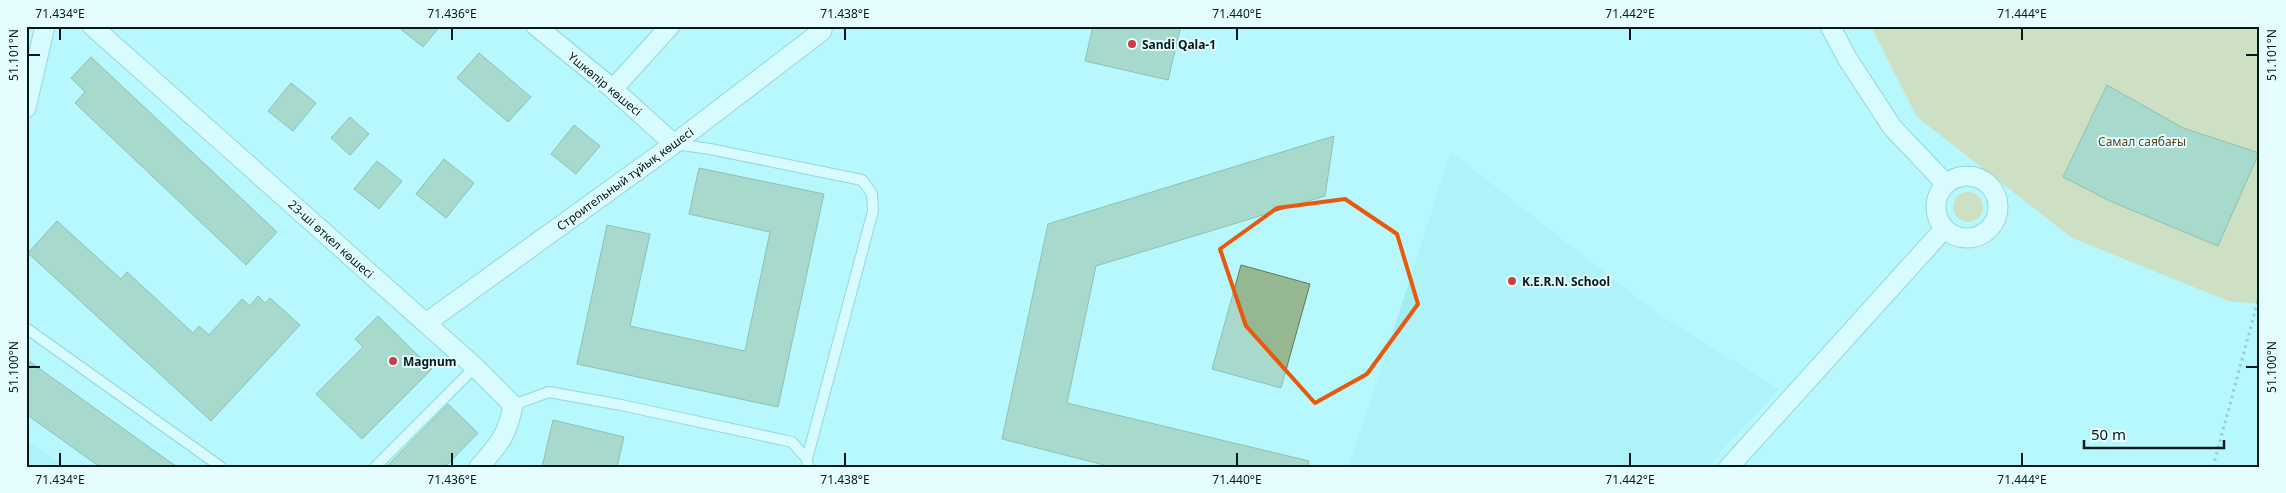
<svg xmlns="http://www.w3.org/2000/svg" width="2286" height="493" font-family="'Noto Sans',sans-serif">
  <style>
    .built { fill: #a2edf2 }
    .green { fill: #ebc47d }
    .building { fill: #95b791; stroke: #5d7c59 }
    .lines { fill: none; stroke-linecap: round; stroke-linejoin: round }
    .lane-casing { stroke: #6eadb1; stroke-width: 12 }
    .street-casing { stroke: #6eadb1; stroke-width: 21 }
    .path { stroke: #6e9fa3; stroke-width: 3; stroke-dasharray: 2.5 4; stroke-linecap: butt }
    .lane { stroke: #fff; stroke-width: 10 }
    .street { stroke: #fff; stroke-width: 19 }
    .marked { fill: none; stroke: #e8590c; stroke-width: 4; stroke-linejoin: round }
    .ticks { fill: none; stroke: #011a1c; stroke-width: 2 }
    .poi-dot { fill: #cc3c44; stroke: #e5fdff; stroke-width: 2 }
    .labels { text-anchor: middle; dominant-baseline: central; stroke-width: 4; stroke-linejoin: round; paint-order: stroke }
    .poi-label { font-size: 12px; font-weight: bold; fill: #011a1c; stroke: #e5fdff; text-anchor: start }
    .street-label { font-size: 12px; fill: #011a1c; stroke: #e5fdff }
    .park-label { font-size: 12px; fill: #5f491e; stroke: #e5fdff }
    .neatline { fill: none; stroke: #011a1c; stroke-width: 2 }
    .ticks-label { font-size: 12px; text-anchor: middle; fill: #011a1c }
  </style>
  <rect width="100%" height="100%" fill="#b7f8fd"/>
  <g class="built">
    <path d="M1451 152 1658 314 1779 389 1707 467H1349Z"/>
    <path d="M26 440 66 467H26Z"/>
  </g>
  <g class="green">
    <path d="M1871 26H2260V304L2228 301 2072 238 1917 117Z"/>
    <circle cx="1968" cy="207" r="15"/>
  </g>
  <g class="building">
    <path d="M397 26H440L423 47Z"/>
    <path d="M1093 26H1181L1168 80 1085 61Z"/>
    <path d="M479 53 531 97 508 122 457 78Z"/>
    <path d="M91 57 277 232 246 265 75 103 85 92 71 78Z"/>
    <path d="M291 83 316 103 293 131 268 111Z"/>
    <path d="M2107 85 2183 128 2259 153 2218 246 2112 202 2063 177Z"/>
    <path d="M350 117 369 134 350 155 331 138Z"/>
    <path d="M574 125 600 146 576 174 551 154Z"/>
    <path d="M1334 136 1325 196 1096 266 1067 403 1309 461 1308 467H1112L1002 439 1048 224Z"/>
    <path d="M444 159 474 183 446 218 416 194Z"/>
    <path d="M377 161 402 181 379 209 354 189Z"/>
    <path d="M699 168 824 194 778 407 577 364 607 225 650 234 630 326 745 351 770 232 689 214Z"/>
    <path d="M57 221 121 279 127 272 193 333 199 326 209 335 242 299 250 306 258 296 265 303 270 298 300 325 211 421 28 253Z"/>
    <path d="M1241 265 1310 284 1281 388 1212 369Z"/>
    <path d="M378 316 432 369 362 439 316 394 363 347 355 339Z"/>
    <path d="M26 359 177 467H100L26 414Z"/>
    <path d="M448 404 478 433 445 467H386Z"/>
    <path d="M553 420 624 437 617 467H542Z"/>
  </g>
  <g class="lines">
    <g class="lane-casing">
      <g id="lane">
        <path d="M675 144 710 149 862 180 872 194 873 211 807 459"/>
        <path d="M26 328 221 467"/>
        <path d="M513 405 549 392 621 405 792 442 807 459 808 467"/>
        <path d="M375 467 475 367"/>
      </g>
    </g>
    <g class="street-casing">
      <g id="street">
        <path d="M92 26 475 367 513 405C508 434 499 445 479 467"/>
        <path d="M536 26 613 89 674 144"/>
        <path d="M1830 26 1847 58 1892 127 1946 184"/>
        <path d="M613 89 670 26"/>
        <path d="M26 108 45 26"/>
        <circle cx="1967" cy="207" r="31"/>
        <path d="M426 323 674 144 822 31"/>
        <path d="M1729 467 1944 229"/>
      </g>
    </g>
    <path class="path" d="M2213 467 2260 293"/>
    <use href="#lane" class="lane"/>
    <use href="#street" class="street"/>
  </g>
  <path d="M0 0H2286V493H0ZM1345 199 1397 234 1418 304 1367 374 1315 403 1246 326 1220 249 1277 208Z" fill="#b7f8fd" fill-opacity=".55" fill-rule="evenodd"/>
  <path class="marked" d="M1345 199 1397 234 1418 304 1367 374 1315 403 1246 326 1220 249 1277 208Z"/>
  <path class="ticks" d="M60 28V40M452 28V40M845 28V40M1237 28V40M1630 28V40M2022 28V40M28 55H40M2246 55H2258M28 367H40M2246 367H2258M60 453V466M452 453V466M845 453V466M1237 453V466M1630 453V466M2022 453V466"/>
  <g class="poi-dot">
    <circle cx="1132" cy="44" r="5"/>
    <circle cx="1512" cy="281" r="5"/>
    <circle cx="393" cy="361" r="5"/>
  </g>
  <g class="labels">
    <g class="poi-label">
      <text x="1142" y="44">Sandi Qala-1</text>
      <text x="1522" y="281">K.E.R.N. School</text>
      <text x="403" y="361">Magnum</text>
    </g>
    <g class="street-label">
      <text transform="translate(605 84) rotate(40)">Үшкөпір көшесі</text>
      <text transform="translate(625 179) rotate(-36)">Строительный тұйық көшесі</text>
      <text transform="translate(331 239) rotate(42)">23-ші өткел көшесі</text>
    </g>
    <g class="park-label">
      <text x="2142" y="141">Самал саябағы</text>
    </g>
  </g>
  <rect width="2286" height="493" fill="none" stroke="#e5fdff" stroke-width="55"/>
  <path d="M2084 440v8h140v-8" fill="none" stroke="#011a1c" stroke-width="2.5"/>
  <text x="2091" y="440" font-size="15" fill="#011a1c" stroke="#e5fdff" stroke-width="4" paint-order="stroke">50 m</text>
  <rect x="28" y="28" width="2230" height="438" class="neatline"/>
  <g class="ticks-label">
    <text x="60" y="18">71.434°E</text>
    <text x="452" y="18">71.436°E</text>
    <text x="845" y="18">71.438°E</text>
    <text x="1237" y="18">71.440°E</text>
    <text x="1630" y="18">71.442°E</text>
    <text x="2022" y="18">71.444°E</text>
    <text transform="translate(14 55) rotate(-90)" y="4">51.101°N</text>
    <text transform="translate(2272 55) rotate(-90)" y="4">51.101°N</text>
    <text transform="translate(14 367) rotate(-90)" y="4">51.100°N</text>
    <text transform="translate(2272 367) rotate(-90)" y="4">51.100°N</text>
    <text x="60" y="484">71.434°E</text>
    <text x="452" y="484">71.436°E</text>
    <text x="845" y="484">71.438°E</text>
    <text x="1237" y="484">71.440°E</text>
    <text x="1630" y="484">71.442°E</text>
    <text x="2022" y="484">71.444°E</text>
  </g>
</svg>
